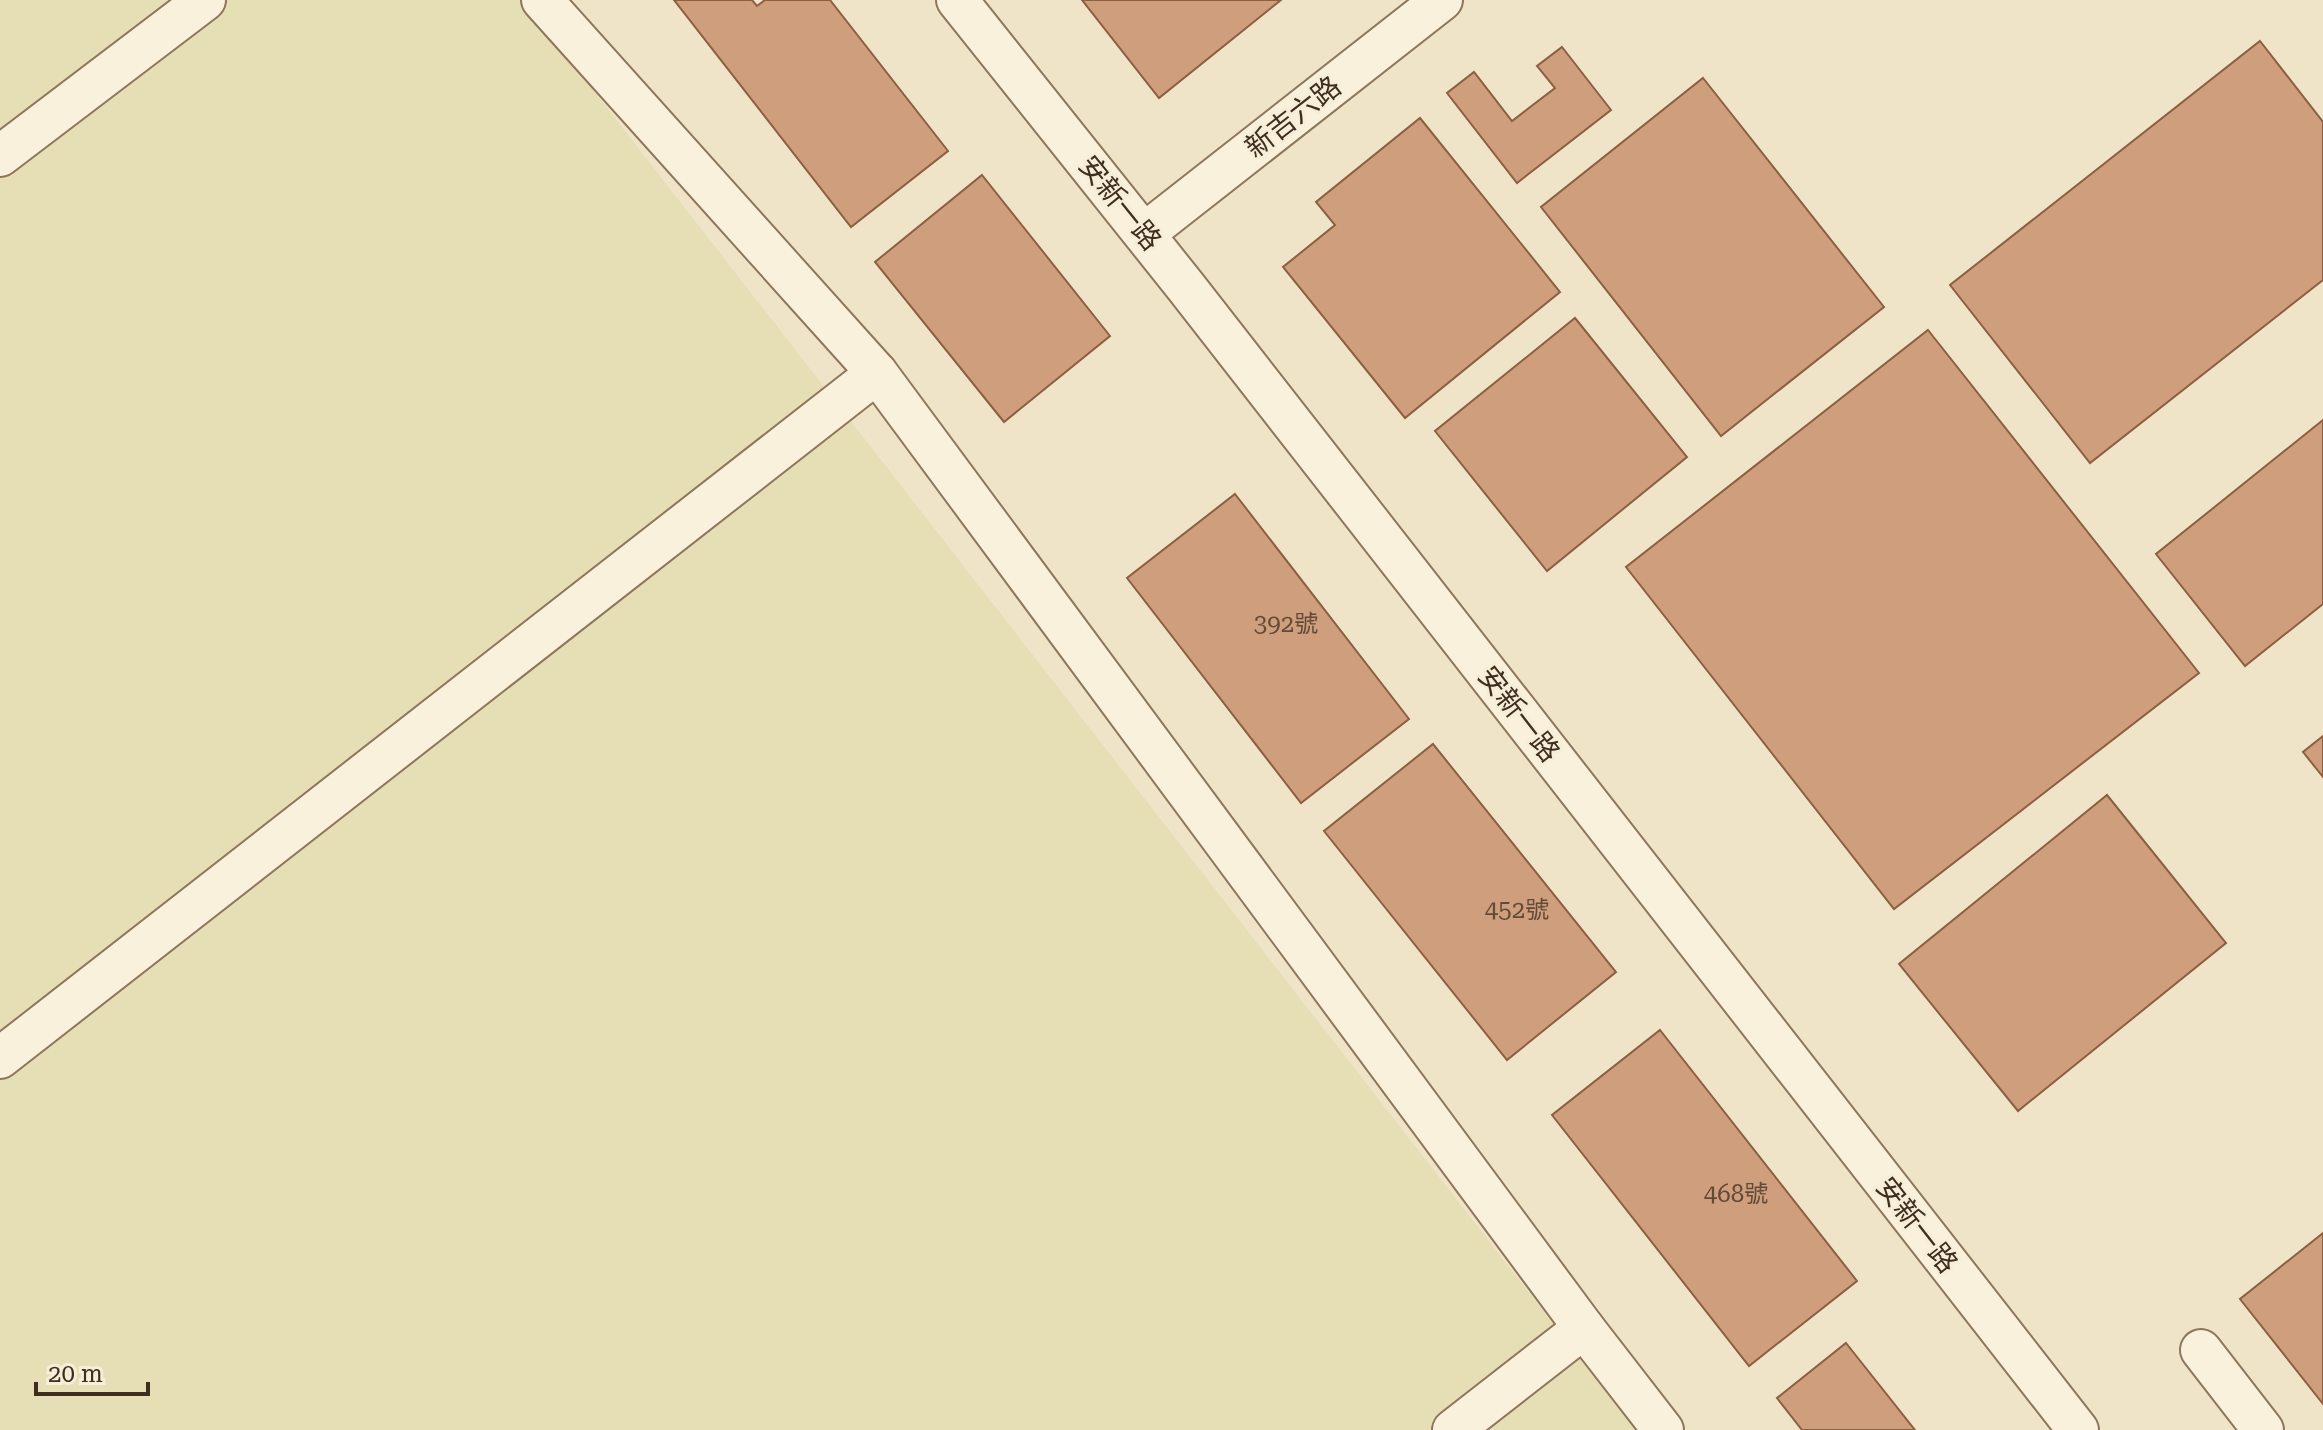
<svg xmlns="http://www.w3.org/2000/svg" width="2323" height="1430" font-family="'Roboto Serif','Noto Sans TC',serif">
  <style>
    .farmland { fill: #e6deb5 }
    .building { fill: #cf9f7d; stroke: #8d5f41; stroke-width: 2 }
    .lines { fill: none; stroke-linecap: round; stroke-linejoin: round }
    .minor-casing { stroke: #8d765c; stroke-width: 44 }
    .minor { stroke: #faf1dc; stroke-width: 40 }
    .labels { text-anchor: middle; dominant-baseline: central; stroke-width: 6; stroke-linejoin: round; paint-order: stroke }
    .number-label { font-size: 24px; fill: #624a37 }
    .street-label { font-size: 28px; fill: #3d2e20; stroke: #f7eed8 }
  </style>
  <rect width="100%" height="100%" fill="#f0e4c8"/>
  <path class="farmland" d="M0 0H523L1636 1430H0Z"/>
  <g class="building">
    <path d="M674 0H752L757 6 765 0H830L948 151 851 227Z"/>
    <path d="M1082 0H1281L1159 98Z"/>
    <path d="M2260 41 2323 122V280L2090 463 1950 285Z"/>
    <path d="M1562 47 1611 110 1517 183 1447 93 1474 72 1512 121 1555 88 1537 66Z"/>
    <path d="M1703 78 1884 307 1721 436 1541 207Z"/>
    <path d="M1420 118 1560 292 1405 418 1283 267 1335 225 1316 202Z"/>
    <path d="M982 175 1110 336 1004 422 875 262Z"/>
    <path d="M1575 318 1687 457 1547 571 1435 431Z"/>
    <path d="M1928 330 2199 673 1894 909 1626 567Z"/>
    <path d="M2323 420V604L2245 666 2156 554Z"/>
    <path d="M1235 494 1409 719 1301 803 1127 578Z"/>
    <path d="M2323 736V777L2303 752Z"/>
    <path d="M1433 744 1616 972 1507 1060 1324 831Z"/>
    <path d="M2107 795 2226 943 2018 1111 1899 964Z"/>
    <path d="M1660 1030 1857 1281 1749 1366 1552 1115Z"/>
    <path d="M2323 1233V1404L2240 1299Z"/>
    <path d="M1846 1343 1915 1430H1802L1777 1398Z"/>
  </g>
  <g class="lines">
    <g class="minor-casing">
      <g id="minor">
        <path d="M542 0 877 373 1584 1328 1663 1430"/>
        <path d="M957 0 1186 287 2078 1430"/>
        <path d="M0 156 205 0"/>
        <path d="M1145 233 1442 0"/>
        <path d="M0 1058 877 373"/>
        <path d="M2201 1350 2263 1430"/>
        <path d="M1453 1430 1584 1328"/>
      </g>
    </g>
    <use href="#minor" class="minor"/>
  </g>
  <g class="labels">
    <g class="number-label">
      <text x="1286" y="624">392號</text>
      <text x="1517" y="910">452號</text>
      <text x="1736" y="1194">468號</text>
    </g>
    <g class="street-label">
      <text transform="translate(1293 117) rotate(-38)">新吉六路</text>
      <text transform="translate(1120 203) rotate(51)">安新一路</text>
      <text transform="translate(1519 714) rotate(52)">安新一路</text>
      <text transform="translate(1917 1225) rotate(52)">安新一路</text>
    </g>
  </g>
  <path d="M36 1382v12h112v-12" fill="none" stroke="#3d2e20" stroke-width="4"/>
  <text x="48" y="1382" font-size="24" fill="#3d2e20" stroke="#f7eed8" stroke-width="6" paint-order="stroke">20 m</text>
</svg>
